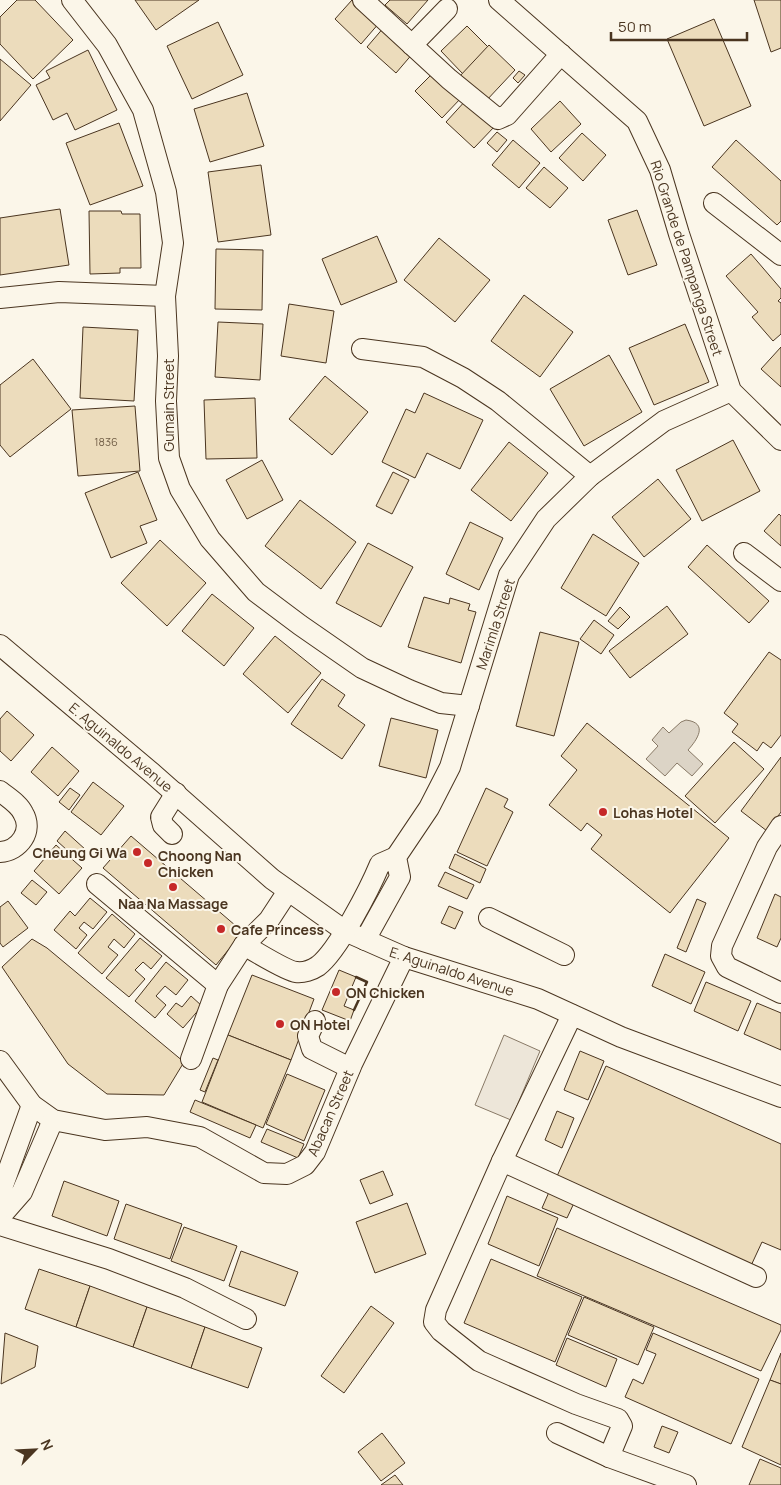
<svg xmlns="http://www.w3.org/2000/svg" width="781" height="1485" font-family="Manrope,sans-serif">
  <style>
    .green { fill: #ede6d9; stroke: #887966 }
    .water { fill: #dcd4c6; stroke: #887966 }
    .building { fill: #ecdcbc; stroke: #4a3520 }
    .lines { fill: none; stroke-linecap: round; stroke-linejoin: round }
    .minor-casing { stroke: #4a3520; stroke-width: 22 }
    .minor { stroke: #fbf6e9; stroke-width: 20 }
    .wall { stroke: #4a3520; stroke-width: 2.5 }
    .poi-dot { fill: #c62828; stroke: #fbf6e9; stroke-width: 2 }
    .labels { text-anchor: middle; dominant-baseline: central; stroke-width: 4; stroke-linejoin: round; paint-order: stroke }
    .number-label { font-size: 11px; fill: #725f47 }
    .street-label { font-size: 14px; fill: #4a3520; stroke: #fbf6e9 }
    .poi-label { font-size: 14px; font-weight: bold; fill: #4a3520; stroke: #fbf6e9; text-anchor: start }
  </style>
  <rect width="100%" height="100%" fill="#fbf6e9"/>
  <path class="green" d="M504 1035 540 1051 511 1120 475 1105Z"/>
  <path class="water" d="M686 720C709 723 697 740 688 750L703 764 692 776 677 763 665 776 646 759 658 746 652 740 663 727 669 733 681 722Z"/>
  <g class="building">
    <path d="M17 0H35L73 40 33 79 0 44V17Z"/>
    <path d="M135 0H199L156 30Z"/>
    <path d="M352 0H357L380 22 361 44 335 19Z"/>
    <path d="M390 0H428L407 24 385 5Z"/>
    <path d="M754 0H781V48L771 52Z"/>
    <path d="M714 19 751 106 704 126 667 39Z"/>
    <path d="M218 22 243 75 192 99 167 46Z"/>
    <path d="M385 26 414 52 396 73 367 47Z"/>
    <path d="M467 26 489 48 463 74 441 51Z"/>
    <path d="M489 45 515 70 485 102 459 77Z"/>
    <path d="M88 50 117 110 75 130 67 113 53 120 36 85 50 78 46 71Z"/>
    <path d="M0 59 31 85 0 121Z"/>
    <path d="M436 70 462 97 442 118 415 91Z"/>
    <path d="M519 71 525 75 518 83 513 78Z"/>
    <path d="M247 93 264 146 210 162 194 109Z"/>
    <path d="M467 99 495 126 474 148 446 122Z"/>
    <path d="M560 101 581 124 551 152 531 129Z"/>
    <path d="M119 123 143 186 90 205 66 143Z"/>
    <path d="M497 132 507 140 497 152 487 143Z"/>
    <path d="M582 133 606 155 583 181 559 158Z"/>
    <path d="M513 140 540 163 519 188 492 165Z"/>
    <path d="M736 140 781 181V221L777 225 712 167Z"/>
    <path d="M261 165 271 235 218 242 208 172Z"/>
    <path d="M544 167 568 188 550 208 526 188Z"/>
    <path d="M60 209 69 265 0 275V218Z"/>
    <path d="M637 210 657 265 628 275 608 220Z"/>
    <path d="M89 211H121L122 214H140L141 268H120V273L90 274Z"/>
    <path d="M377 236 397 282 341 305 322 259Z"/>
    <path d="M439 238 490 280 455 322 404 280Z"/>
    <path d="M216 249 263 250 262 310 215 309Z"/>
    <path d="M751 254 781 289V298L778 301 781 303V334L773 341 752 317 758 312 726 276Z"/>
    <path d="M524 295 573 332 540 377 491 341Z"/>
    <path d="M289 304 334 311 326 363 281 356Z"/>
    <path d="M218 322 263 324 260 380 215 377Z"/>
    <path d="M685 324 709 382 654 405 629 348Z"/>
    <path d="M83 327 138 330 134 401 80 398Z"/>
    <path d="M781 347V387L761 369Z"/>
    <path d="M609 355 642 412 584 446 550 389Z"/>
    <path d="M33 359 71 409 10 457 0 445V385Z"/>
    <path d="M325 376 368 412 332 455 289 419Z"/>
    <path d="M424 393 483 420 460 469 427 453 415 478 382 462 406 409 415 413Z"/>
    <path d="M255 398 257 458 206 459 204 400Z"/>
    <path d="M135 406 140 471 78 476 72 410Z"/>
    <path d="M733 440 760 491 702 521 676 470Z"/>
    <path d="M509 442 548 473 511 521 471 490Z"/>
    <path d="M262 460 283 500 247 519 226 480Z"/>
    <path d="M138 472 157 520 140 526 147 543 111 558 85 493Z"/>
    <path d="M393 472 409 480 392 514 376 506Z"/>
    <path d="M658 479 691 519 644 557 612 517Z"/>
    <path d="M300 500 356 542 321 589 265 546Z"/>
    <path d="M779 514 781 516V546L764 531Z"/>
    <path d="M470 522 503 538 479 590 446 574Z"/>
    <path d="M593 534 639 563 606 616 561 588Z"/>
    <path d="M160 540 206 583 167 626 121 583Z"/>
    <path d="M368 543 413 567 381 627 336 603Z"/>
    <path d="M707 545 769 601 749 623 688 567Z"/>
    <path d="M212 594 254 628 224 666 182 631Z"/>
    <path d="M424 597 449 604 450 598 470 604 468 610 476 612 461 663 408 647Z"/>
    <path d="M667 606 688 634 630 678 609 651Z"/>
    <path d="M620 607 630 617 618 629 608 621Z"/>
    <path d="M594 620 614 635 601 654 580 639Z"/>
    <path d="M540 632 579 642 554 736 516 726Z"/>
    <path d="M275 636 321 673 288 713 243 674Z"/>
    <path d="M769 652 781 660V735L771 748 763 742 757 751 732 732 738 724 724 713Z"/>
    <path d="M322 679 345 695 338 706 365 725 342 759 291 724Z"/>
    <path d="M7 711 34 735 11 761 0 751V719Z"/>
    <path d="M391 718 438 730 426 778 379 766Z"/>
    <path d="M587 723 729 838 670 913 591 849 602 835 587 823 581 831 549 805 577 770 561 756Z"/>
    <path d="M734 742 764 769 715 823 685 796Z"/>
    <path d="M52 747 79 771 58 796 31 772Z"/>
    <path d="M781 757V812L767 831 741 811Z"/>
    <path d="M93 782 124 806 101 835 71 812Z"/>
    <path d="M70 788 80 795 69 810 59 802Z"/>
    <path d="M486 788 508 799 504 807 513 812 487 866 457 852Z"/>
    <path d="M65 831 86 850 77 859 57 841Z"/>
    <path d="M131 836 243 932 216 965 103 868Z"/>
    <path d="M56 845 82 868 59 894 34 871Z"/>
    <path d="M455 854 486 869 480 883 449 868Z"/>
    <path d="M445 872 474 885 467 899 438 886Z"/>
    <path d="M32 880 47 892 36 905 21 893Z"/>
    <path d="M775 894 781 897V938L777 947 757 938Z"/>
    <path d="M90 898 107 912 93 929 84 922 79 928 87 935 76 949 54 930 70 911 75 916Z"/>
    <path d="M697 899 706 903 686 952 677 948Z"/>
    <path d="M8 901 28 928 3 947 0 943V907Z"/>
    <path d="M449 906 463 912 455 929 441 923Z"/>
    <path d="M112 914 135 934 124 948 114 939 108 947 118 955 102 974 78 953Z"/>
    <path d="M140 938 162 956 151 969 143 962 135 970 145 979 129 997 106 978Z"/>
    <path d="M32 939 47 948 184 1062 164 1095 107 1094 68 1064 2 967Z"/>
    <path d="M665 954 705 972 691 1004 652 986Z"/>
    <path d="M166 962 188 980 176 995 165 986 156 996 166 1005 155 1018 135 1001Z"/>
    <path d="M339 970 356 977 344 1006 354 1010 350 1021 322 1010Z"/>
    <path d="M252 975 314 999 291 1060 228 1035Z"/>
    <path d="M706 982 751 1001 738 1031 694 1011Z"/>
    <path d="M191 996 202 1006 183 1028 167 1014 176 1003 182 1007Z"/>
    <path d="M757 1003 781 1013V1050L744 1034Z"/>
    <path d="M228 1035 291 1060 263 1128 202 1102Z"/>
    <path d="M580 1051 604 1061 588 1100 564 1090Z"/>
    <path d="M213 1058 218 1060 205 1092 200 1090Z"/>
    <path d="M606 1066 781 1144V1250L762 1242 749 1270 554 1183Z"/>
    <path d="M287 1074 325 1090 304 1141 266 1124Z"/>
    <path d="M195 1100 256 1125 250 1138 190 1112Z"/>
    <path d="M557 1111 574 1118 562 1148 545 1140Z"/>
    <path d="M267 1129 304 1144 298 1158 261 1142Z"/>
    <path d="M383 1171 393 1195 370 1204 360 1180Z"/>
    <path d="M64 1181 119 1201 107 1236 52 1216Z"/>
    <path d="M549 1192 574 1203 567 1218 542 1208Z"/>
    <path d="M507 1196 558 1218 539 1266 488 1244Z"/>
    <path d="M407 1203 426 1254 375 1273 356 1222Z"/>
    <path d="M126 1204 182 1224 170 1259 114 1239Z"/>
    <path d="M184 1227 237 1246 224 1281 171 1261Z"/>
    <path d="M557 1228 781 1325V1330L761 1371 537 1276Z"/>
    <path d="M241 1251 298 1272 285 1306 229 1286Z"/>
    <path d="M491 1259 582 1297 555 1362 464 1323Z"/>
    <path d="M39 1269 90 1286 76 1327 25 1309Z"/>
    <path d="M90 1286 147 1307 133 1347 76 1327Z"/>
    <path d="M584 1297 654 1327 638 1365 568 1335Z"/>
    <path d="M371 1306 394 1323 344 1393 321 1376Z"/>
    <path d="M147 1307 205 1327 191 1368 133 1347Z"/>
    <path d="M205 1327 262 1348 248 1388 191 1368Z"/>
    <path d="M5 1333 38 1346 35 1367 1 1384Z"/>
    <path d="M653 1333 759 1379 731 1444 625 1397 633 1379 643 1384 656 1354 646 1350Z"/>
    <path d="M567 1338 617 1359 606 1387 556 1365Z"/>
    <path d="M781 1353V1384L770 1380Z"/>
    <path d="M770 1380 781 1384V1465L742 1447Z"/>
    <path d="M662 1426 678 1432 669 1453 654 1447Z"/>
    <path d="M382 1433 405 1463 381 1481 358 1452Z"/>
    <path d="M760 1459 781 1468V1485H749Z"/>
    <path d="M395 1475 403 1485H381Z"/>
  </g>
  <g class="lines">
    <g class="minor-casing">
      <g id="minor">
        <path d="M72 0 107 45 143 110 166 192 173 243 165 296 168 356 166 401 169 458 180 489 210 539 256 592 300 625 362 668 409 690 441 703 469 706"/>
        <path d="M363 0 449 79 498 119 507 115 561 54"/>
        <path d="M499 0 637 121 660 170 679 234 731 391 781 440"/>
        <path d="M412 45 447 9"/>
        <path d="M714 203 781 255"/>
        <path d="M0 298 59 292 165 296"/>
        <path d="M362 349 423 357 463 378 498 401 590 476"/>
        <path d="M744 553 781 581"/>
        <path d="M0 645 152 773 272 879 345 931 404 957 538 999 621 1037 781 1097"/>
        <path d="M0 791C7 797 19 804 23 813 34 831 19 851 0 852"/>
        <path d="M781 826 767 847 722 946 721 956 727 967 781 993"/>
        <path d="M172 834 163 825 161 817 176 793"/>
        <path d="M97 884 218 985"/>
        <path d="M489 918 564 955"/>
        <path d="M365 940 400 877 396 857 429 808 450 767 509 575 546 519 590 476 664 421 731 391"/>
        <path d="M244 945C254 951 287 971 296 972 303 973 312 970 318 966 338 951 370 888 380 864L396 857"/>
        <path d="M572 1015 502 1161 436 1310 434 1322 441 1331 479 1361 576 1404 618 1419 622 1426 609 1457"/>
        <path d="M315 1021 308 1036 312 1049 350 1068"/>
        <path d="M191 1059 218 985 244 945 269 920 288 891"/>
        <path d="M0 1061 32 1105 53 1120 105 1130 147 1127 200 1137 264 1173 287 1174 305 1165 315 1152 352 1064 404 957"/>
        <path d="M502 1161 756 1277"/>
        <path d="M1 1216 22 1192 53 1120"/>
        <path d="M0 1223 2 1188 32 1105"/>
        <path d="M0 1225 109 1259 185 1288 246 1319"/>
        <path d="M557 1433 609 1457 686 1485"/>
      </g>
    </g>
    <use href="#minor" class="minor"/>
    <path class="wall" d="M354 1010 367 982 356 977"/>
  </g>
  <g class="poi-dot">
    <circle cx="603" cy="812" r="5"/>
    <circle cx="137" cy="852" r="5"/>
    <circle cx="148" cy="863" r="5"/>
    <circle cx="173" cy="887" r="5"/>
    <circle cx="221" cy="929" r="5"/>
    <circle cx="336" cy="992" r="5"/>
    <circle cx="280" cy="1024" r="5"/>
  </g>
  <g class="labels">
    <g class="number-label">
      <text x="106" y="441">1836</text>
    </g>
    <g class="street-label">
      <text transform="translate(687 258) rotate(72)">Rio Grande de Pampanga Street</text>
      <text transform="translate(168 405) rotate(-90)">Gumain Street</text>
      <text transform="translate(495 624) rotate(-72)">Marimla Street</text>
      <text transform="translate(121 747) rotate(40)">E. Aguinaldo Avenue</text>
      <text transform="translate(452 971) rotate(18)">E. Aguinaldo Avenue</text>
      <text transform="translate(330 1113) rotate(-66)">Abacan Street</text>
    </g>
    <g class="poi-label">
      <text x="613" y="812">Lohas Hotel</text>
      <text x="127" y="852" text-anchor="end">Cheung Gi Wa</text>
      <text x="158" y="855">Choong Nan<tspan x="158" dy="16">Chicken</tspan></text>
      <text x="173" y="903" text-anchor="middle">Naa Na Massage</text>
      <text x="231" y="929">Cafe Princess</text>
      <text x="346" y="992">ON Chicken</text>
      <text x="290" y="1024">ON Hotel</text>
    </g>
  </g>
  <g transform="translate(35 1450) rotate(66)" stroke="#fbf6e9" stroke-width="4" paint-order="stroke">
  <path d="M0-4L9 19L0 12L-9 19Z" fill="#4a3520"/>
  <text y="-8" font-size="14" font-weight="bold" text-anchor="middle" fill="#4a3520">N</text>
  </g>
  <path d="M611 32v8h136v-8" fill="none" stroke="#4a3520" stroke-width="2.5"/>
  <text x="618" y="32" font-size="15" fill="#4a3520" stroke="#fbf6e9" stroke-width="4" paint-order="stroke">50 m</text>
</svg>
